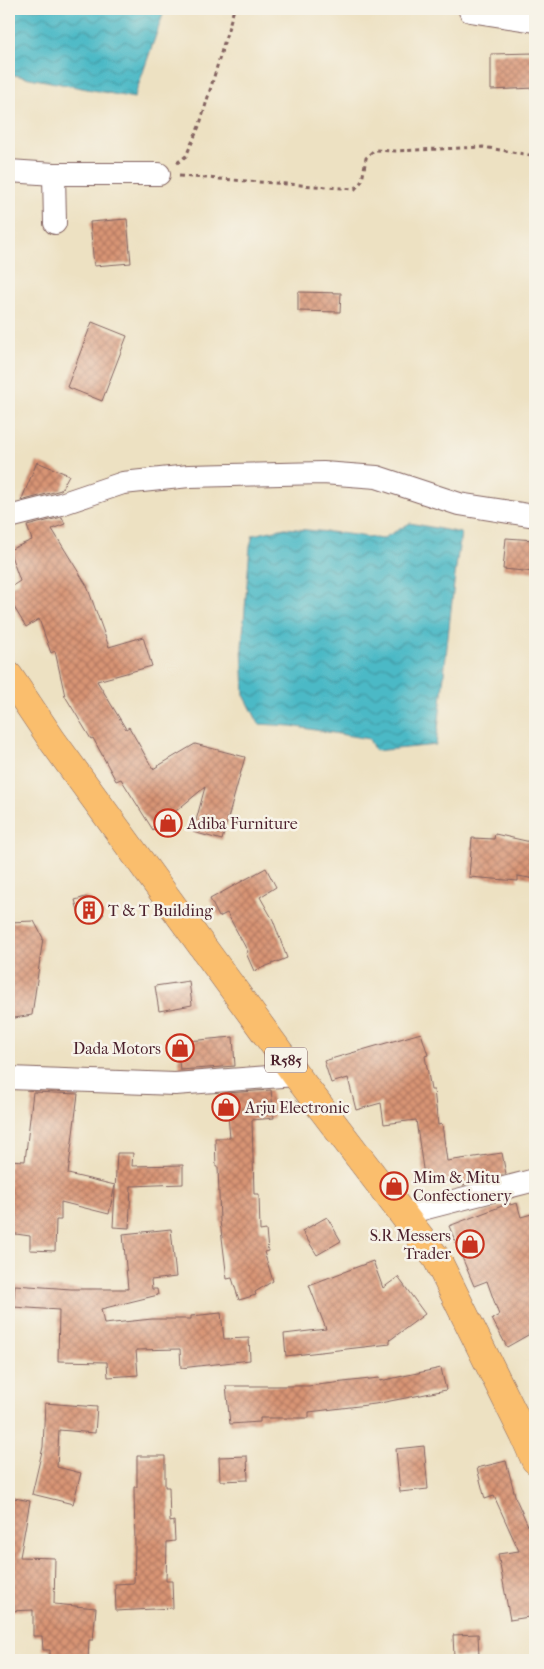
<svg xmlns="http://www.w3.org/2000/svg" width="544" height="1669" font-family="'IM FELL French Canon',serif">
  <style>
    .water { fill: url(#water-waves); stroke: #4b6c78 }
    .building { fill: url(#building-cross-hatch) }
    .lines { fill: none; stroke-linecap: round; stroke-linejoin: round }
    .minor-casing { stroke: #836360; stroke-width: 24 }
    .major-casing { stroke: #836360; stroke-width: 29 }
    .path { stroke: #836360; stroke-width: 3; stroke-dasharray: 4 4; stroke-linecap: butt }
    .minor { stroke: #fff; stroke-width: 22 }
    .major { stroke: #fabe6d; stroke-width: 28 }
    .labels { text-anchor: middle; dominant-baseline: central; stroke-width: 5; stroke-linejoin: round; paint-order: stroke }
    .shield { fill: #f7f3e8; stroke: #7e5f64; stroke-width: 1 }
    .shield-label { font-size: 15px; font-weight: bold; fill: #4a1f2b }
    .poi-label { font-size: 16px; fill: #4a1f2b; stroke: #f7f3e8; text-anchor: start }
  </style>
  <defs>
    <pattern id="water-waves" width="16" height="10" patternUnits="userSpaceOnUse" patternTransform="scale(1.25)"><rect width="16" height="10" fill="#4cb9c6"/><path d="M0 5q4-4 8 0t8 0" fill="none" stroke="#4196a1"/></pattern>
    <pattern id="building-cross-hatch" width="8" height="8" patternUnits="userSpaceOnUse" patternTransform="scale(1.25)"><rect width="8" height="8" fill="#d89475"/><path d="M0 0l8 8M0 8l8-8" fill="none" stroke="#b17860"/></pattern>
  </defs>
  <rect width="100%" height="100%" fill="#f7f3e8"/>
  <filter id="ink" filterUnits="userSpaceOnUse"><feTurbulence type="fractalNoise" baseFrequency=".02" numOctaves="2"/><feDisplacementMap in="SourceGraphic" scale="10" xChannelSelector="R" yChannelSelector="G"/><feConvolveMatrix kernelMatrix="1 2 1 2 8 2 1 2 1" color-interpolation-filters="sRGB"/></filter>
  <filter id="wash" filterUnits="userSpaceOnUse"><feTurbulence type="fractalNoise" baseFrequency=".0096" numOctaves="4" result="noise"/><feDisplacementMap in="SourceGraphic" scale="20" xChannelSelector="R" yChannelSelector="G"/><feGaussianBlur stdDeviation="1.12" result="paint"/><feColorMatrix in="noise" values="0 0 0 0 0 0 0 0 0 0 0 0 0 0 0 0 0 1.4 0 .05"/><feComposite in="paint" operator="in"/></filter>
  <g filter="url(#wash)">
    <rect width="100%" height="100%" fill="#ede1c2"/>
    <g class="water">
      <path d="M9 9H165L134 98 9 74Z"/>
      <path d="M410 523 461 533C450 604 445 675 436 745L375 751 369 739 291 726 259 724 244 695 242 646 250 546 253 535 285 528 340 533 382 539Z"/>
    </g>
    <g id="blocks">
      <g class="building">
        <path d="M535 53V88L491 90V54Z"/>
        <path d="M127 219 131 263 94 266 90 222Z"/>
        <path d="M298 292 341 293 340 312 298 311Z"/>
        <path d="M92 322 127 336 102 401 67 387Z"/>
        <path d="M37 462 69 475 61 490 21 501Z"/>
        <path d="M62 517 65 524 52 529 87 586 109 647 143 637 152 666 97 681 126 729 129 727 153 769 195 744 245 757 222 840 193 832 205 787 153 830 121 779 116 781 93 738 91 739 65 696 55 651 51 653 39 619 26 627 9 599V588L20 581 9 550 32 540 27 526Z"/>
        <path d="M506 538 535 540V572L503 569Z"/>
        <path d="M495 834 535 843V879L518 876V881L469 877 472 838 494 839Z"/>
        <path d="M266 868 276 887 260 897 273 920 287 958 254 971 246 953 248 952 227 913 219 917 210 899Z"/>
        <path d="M86 897 92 900 104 914 97 922 89 923 80 917 75 900Z"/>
        <path d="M34 921 43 938 32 1015 9 1019V922Z"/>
        <path d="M189 981 192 1005 159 1011 155 986Z"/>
        <path d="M421 1033 428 1055 425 1056 431 1090H434L438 1125 442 1124 447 1161 502 1153 506 1174 463 1185 462 1178 425 1183 416 1120 384 1124 381 1103 356 1110 348 1078 331 1083 324 1061Z"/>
        <path d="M233 1037 235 1066 180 1070 177 1042Z"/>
        <path d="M271 1090 274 1118 252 1120 254 1194H259L260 1231 266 1230 268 1251 264 1252 273 1281 255 1292 256 1295 239 1300 232 1278 227 1279 220 1221 218 1167H216L215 1138H230L226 1093Z"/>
        <path d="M33 1092 78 1094 68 1174 115 1185 109 1214 61 1202V1220H56L55 1251 30 1250V1236L9 1233V1160L25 1161Z"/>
        <path d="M117 1153H133L132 1166 183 1165V1184L131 1186 129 1228 113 1227Z"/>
        <path d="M510 1203V1205L517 1203 521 1217 535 1213V1331L507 1347 492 1319 499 1315 487 1281 474 1286 449 1226Z"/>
        <path d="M327 1217 341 1241 317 1255 302 1231Z"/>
        <path d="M171 1229 176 1277 151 1280 152 1289H157L158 1295 101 1309 104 1324 152 1319H191V1316L221 1313 224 1339 249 1338 250 1360 181 1368 180 1349 136 1350 138 1375 108 1377 107 1362 58 1361 59 1310 13 1307 15 1285 71 1289H128L123 1234Z"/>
        <path d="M373 1261 383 1288 398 1277 425 1314 390 1340V1344L286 1356 284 1334 326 1329 309 1285Z"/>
        <path d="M441 1368 446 1390 375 1404 309 1412V1418H260V1422L230 1424 226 1386H308L379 1378 380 1381Z"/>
        <path d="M45 1403 97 1407 95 1433 59 1430 57 1467 81 1473 73 1504 32 1494 43 1447Z"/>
        <path d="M424 1446 428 1489 400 1492 396 1449Z"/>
        <path d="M137 1456H165V1487H169L170 1522 174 1521 175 1541 167 1542 166 1581H172L173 1608 116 1611 115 1584 134 1583 135 1547 134 1487H137Z"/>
        <path d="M247 1456 248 1480 220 1481 219 1457Z"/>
        <path d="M506 1461 516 1499 535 1541V1616L510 1620 498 1554 519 1551 494 1496 485 1499 477 1468Z"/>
        <path d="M9 1497 30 1501 20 1557 55 1558 54 1604 96 1608 93 1640H89L88 1660H50V1650H43L42 1636H33V1610L9 1611Z"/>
        <path d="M478 1634 479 1657H454L453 1635Z"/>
      </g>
    </g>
  </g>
  <g filter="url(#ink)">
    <use href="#blocks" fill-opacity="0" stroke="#836360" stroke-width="1"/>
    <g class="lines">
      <g class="minor-casing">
        <g id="minor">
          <path d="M470 9V11L535 21"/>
          <path d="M9 171 54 174H159"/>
          <path d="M54 174 55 223"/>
          <path d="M9 517 61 504 123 483 189 476 323 473 377 477 459 504 535 516"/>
          <path d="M9 1078 175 1084 296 1075"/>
          <path d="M403 1214 535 1180"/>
        </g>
      </g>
      <g class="major-casing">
        <path id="major" d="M9 676 52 740 296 1075 437 1259 524 1435 535 1460"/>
      </g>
      <g class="path">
        <path d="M177 163 186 156 200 124 234 9"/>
        <path d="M179 176 355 189 362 181 366 158 374 150 395 151 483 147 535 156"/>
      </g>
      <use href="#minor" class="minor"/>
      <use href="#major" class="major"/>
    </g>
  </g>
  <defs>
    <g id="shop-ring" transform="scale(1.4375)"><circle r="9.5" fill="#f7f3e8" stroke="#c8321e" stroke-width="1.5"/><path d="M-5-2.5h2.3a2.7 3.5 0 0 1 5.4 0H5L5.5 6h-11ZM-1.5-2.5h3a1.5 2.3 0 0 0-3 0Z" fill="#c8321e"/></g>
    <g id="building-ring" transform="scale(1.4375)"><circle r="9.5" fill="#f7f3e8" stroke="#c8321e" stroke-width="1.5"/><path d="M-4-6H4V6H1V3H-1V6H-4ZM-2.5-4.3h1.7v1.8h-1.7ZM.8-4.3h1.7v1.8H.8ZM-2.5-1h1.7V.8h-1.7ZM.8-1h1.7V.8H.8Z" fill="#c8321e"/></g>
  </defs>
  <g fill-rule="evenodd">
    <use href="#shop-ring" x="168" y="823"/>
    <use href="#building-ring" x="89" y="910"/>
    <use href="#shop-ring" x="180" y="1048"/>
    <use href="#shop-ring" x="226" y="1107"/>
    <use href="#shop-ring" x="394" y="1186"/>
    <use href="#shop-ring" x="470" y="1244"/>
  </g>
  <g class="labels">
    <rect class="shield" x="265" y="1047.5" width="42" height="25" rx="4"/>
    <g class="shield-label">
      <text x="286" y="1060">R585</text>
    </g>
    <g class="poi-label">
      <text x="187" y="823">Adiba Furniture</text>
      <text x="108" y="910">T &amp; T Building</text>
      <text x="161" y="1048" text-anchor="end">Dada Motors</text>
      <text x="245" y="1107">Arju Electronic</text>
      <text x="413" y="1177">Mim &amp; Mitu<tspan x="413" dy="18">Confectionery</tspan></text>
      <text x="451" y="1235" text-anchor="end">S.R Messers<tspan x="451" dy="18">Trader</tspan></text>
    </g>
  </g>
  <rect width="544" height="1669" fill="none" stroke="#f7f3e8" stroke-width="30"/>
</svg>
